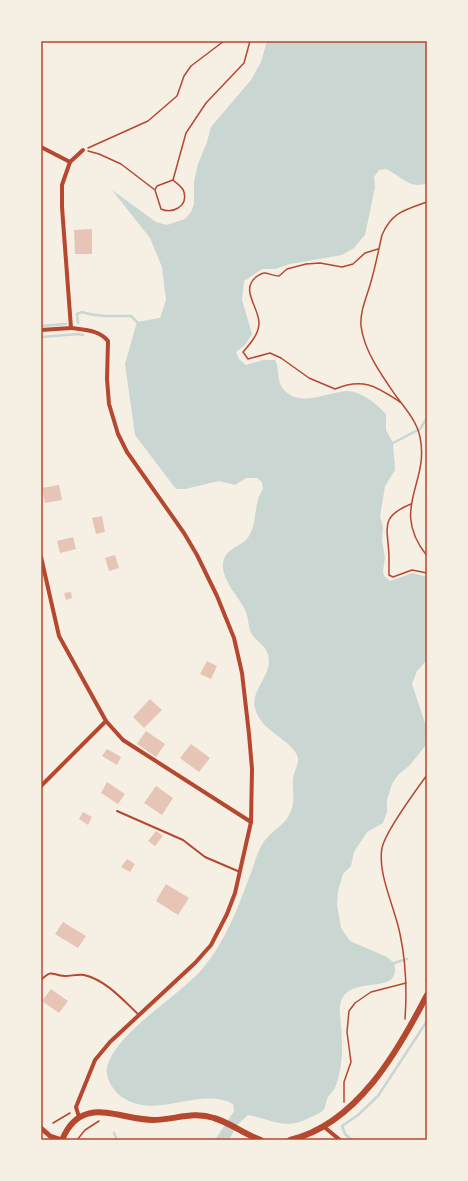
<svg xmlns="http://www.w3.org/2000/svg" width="468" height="1181" font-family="'Source Sans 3',sans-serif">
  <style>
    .water { fill: #c9d6d2 }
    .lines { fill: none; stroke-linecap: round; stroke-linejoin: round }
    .stream { stroke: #c9d6d2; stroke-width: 2.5 }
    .building { fill: #e6c5b7 }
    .path { stroke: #b5482f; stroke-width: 1.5 }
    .service { stroke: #b5482f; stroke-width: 2 }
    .minor { stroke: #b5482f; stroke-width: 4 }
    .tertiary { stroke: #b5482f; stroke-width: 5 }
    .secondary { stroke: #b5482f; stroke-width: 6 }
    .neatline { fill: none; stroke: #b5482f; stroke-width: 1.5 }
  </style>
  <rect width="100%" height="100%" fill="#f6efe4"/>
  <path class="water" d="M267 41H427V183C410 190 401 176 386 169L379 170 374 177 375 187 365 235 354 248 342 255 290 264 275 269H262L244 281 242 300 252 334 245 345 236 352 239 359 246 365 263 360H275C280 369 276 382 284 390 300 408 327 392 347 391 361 391 377 404 386 414V430L393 443 395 470 385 486 380 517 383 526 382 540 385 558 383 571 384 576 390 581 413 573 427 577V660L417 671 412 684 426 726 425 746 410 765 398 775 392 784 387 800V812L383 823 367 832 354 852 351 866 343 874 338 891 337 905 341 928 350 941 387 957 394 963C403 1000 346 970 340 1006 339 1012 341 1019 341 1025 342 1035 342 1045 342 1055 341 1066 339 1078 335 1088 333 1091 330 1094 328 1097 326 1101 326 1105 324 1109 321 1113 316 1115 311 1117 285 1131 274 1120 248 1115L237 1125 229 1140H215L234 1111 233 1104C199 1086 157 1121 122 1097 114 1092 105 1078 107 1068 115 1032 180 996 203 968 225 942 237 910 249 878 254 867 256 854 263 843 273 828 286 827 292 808 295 798 292 788 293 778 294 771 299 764 298 758 293 739 261 733 255 708 250 689 276 673 267 652 265 646 257 641 253 636 248 629 249 620 246 612 240 597 214 574 226 555 231 547 244 545 249 536 258 521 253 503 263 489L262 482 257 478H246L235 485 219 481 185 489H176L135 435 125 364 137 322 160 318 166 300 162 267 150 238 112 190 156 222 167 225 185 219 191 212 194 204V182L198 164 207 142 211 127 251 80 261 62Z"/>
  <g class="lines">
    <g class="stream">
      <path d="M78 323 77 314 82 312C97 317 115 316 131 316L137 322"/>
      <path d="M41 326 66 324"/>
      <path d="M41 337 78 334 83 335"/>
      <path d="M393 443 420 429 427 418"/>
      <path d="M394 963 407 959"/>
      <path d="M426 981 427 978"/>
      <path d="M114 1133 117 1140"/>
      <path d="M321 1140 322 1139"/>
      <path d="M352 1140 345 1134 342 1126 358 1115 378 1096 427 1021"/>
    </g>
  </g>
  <g class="building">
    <path d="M92 229V254H75L74 230Z"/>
    <path d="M59 485 62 500 45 503 42 488Z"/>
    <path d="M102 516 105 532 96 534 92 518Z"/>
    <path d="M73 537 76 549 60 553 57 541Z"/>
    <path d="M115 555 119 568 109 571 105 558Z"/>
    <path d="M71 592 72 598 66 600 64 593Z"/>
    <path d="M207 661 217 666 211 679 200 674Z"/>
    <path d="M150 699 162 710 144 728 133 717Z"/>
    <path d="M146 731 165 744 156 757 137 744Z"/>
    <path d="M191 744 210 758 199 772 180 758Z"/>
    <path d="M107 749 121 757 117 765 102 756Z"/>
    <path d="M107 782 125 794 118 804 101 793Z"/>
    <path d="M156 786 173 798 162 815 144 803Z"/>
    <path d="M83 812 92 817 88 825 79 819Z"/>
    <path d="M156 831 163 836 155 846 148 841Z"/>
    <path d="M127 859 135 864 130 872 121 867Z"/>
    <path d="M166 884 189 898 178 915 156 901Z"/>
    <path d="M63 922 86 936 78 948 55 934Z"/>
    <path d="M51 989 68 1001 59 1013 42 1001Z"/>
  </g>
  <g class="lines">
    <g class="path">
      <path d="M88 148 148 121 177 96 184 76 191 66 224 41"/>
      <path d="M88 151 99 154 121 164 155 190 161 209C172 214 188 207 184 192 183 187 177 184 173 180L157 186 155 190"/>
      <path d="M173 180 186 133 206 103 244 63 250 41"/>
      <path d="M427 202C405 210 392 212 382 235 378 252 375 269 370 285 366 299 360 311 361 326 364 351 382 376 396 396 406 409 417 422 420 437 430 484 389 508 427 556"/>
      <path d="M378 249 365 253 353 264 342 267 320 263 306 264 287 269 279 276C274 276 268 273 264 273 261 273 258 276 256 277 240 290 259 307 259 323 259 334 250 344 243 352L248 359 270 353 281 358 309 378 335 389C364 377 377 387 400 402"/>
      <path d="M411 504C379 517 388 528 389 556 389 562 389 568 389 575L393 577 412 570 427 573"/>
      <path d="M405 1019C407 991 406 962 400 934 395 908 377 873 382 848 385 832 416 790 427 775"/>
      <path d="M344 1102V1082L351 1062 347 1032 349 1011 355 1003 371 992 406 983"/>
      <path d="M53 1123 70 1113"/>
      <path d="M77 1140 85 1130 99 1121"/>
    </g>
    <g class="service">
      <path d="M117 811 183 840 205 857 240 872"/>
      <path d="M41 980C53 968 52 976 65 976 71 976 78 974 84 975 106 980 123 1000 139 1015"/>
    </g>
    <g class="minor">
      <path d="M41 147 70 162"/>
      <path d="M41 330 71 328"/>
      <path d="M41 557 59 636 106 721 123 740 251 822"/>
      <path d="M41 786 106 721"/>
      <path d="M79 1117 76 1107 95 1060 110 1042 195 963 211 945 227 914 235 893 251 822 252 769 249 734 242 673 234 638 217 596 197 555 184 533 127 452 118 434 109 404 107 379 108 341C99 330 85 330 71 328L62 207V185L70 162 83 150"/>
      <path d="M323 1126 340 1140"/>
    </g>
    <path class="tertiary" d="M41 1128 50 1136 62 1140"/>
    <g class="secondary">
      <path d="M62 1140C81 1094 117 1119 153 1120 174 1120 193 1111 214 1118 231 1123 245 1135 261 1140"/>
      <path d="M290 1140C357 1124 398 1051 427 995"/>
    </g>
  </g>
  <rect width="468" height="1181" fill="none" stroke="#f6efe4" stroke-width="84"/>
  <rect x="42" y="42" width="384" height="1097" class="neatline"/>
</svg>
